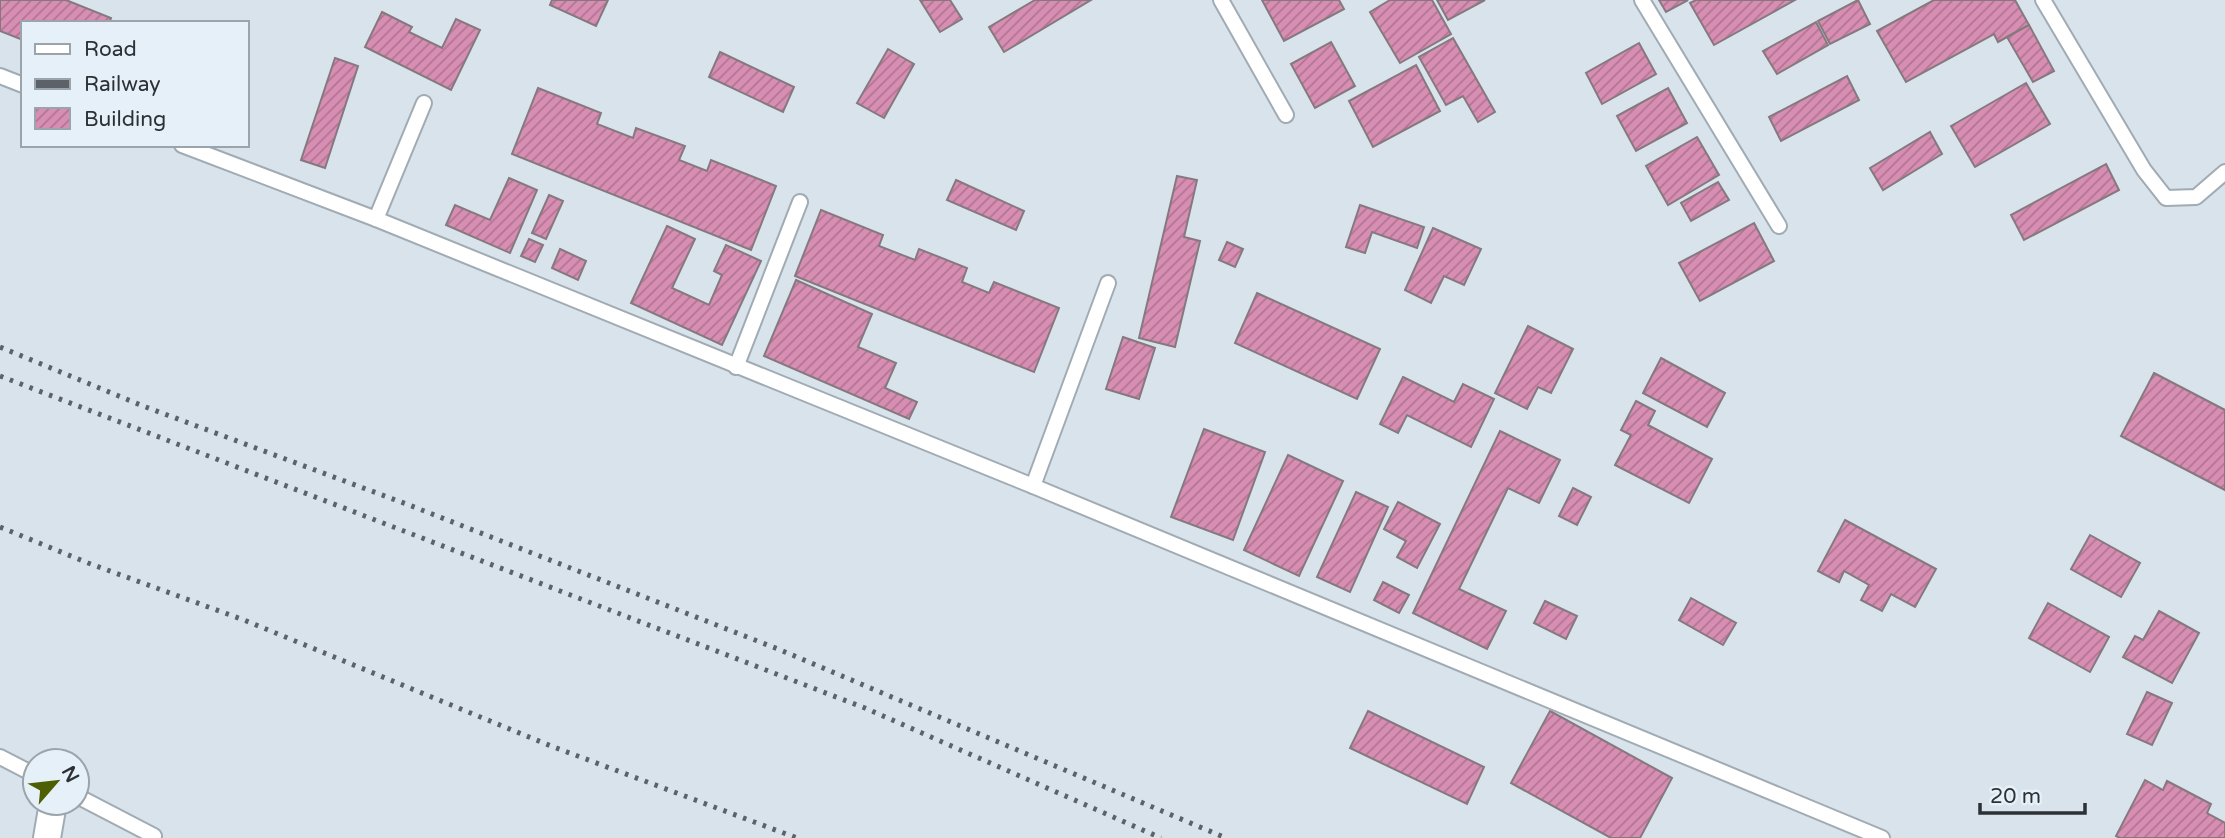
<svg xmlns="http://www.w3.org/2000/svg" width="2225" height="838" font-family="'Varela Round',sans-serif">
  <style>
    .building { fill: url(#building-hatch); stroke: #85797f; stroke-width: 2 }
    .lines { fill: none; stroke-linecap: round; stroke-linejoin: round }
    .service-casing { stroke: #a1abb3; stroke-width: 18 }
    .minor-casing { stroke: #a1abb3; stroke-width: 30 }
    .service { stroke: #fff; stroke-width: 14 }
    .minor { stroke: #fff; stroke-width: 26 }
    .rail { stroke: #5c6267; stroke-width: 5; stroke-dasharray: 3.5 7; stroke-linecap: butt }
  </style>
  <defs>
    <pattern id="building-hatch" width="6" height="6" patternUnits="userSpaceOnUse" patternTransform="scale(1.75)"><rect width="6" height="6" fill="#d88eb3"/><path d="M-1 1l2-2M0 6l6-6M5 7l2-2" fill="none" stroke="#b07592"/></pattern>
  </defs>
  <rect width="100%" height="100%" fill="#d8e3ec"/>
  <g class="building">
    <path d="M0 0H66L111 18 109 23H23V40L0 31Z"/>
    <path d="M552 0H608L596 26 550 5Z"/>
    <path d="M920 0H950L962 19 940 32Z"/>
    <path d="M1035 0H1091L1004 52 989 27Z"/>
    <path d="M1262 0H1339L1344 9 1284 41Z"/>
    <path d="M1390 0H1432L1451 34 1400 63 1370 12Z"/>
    <path d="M1437 0H1485L1448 20Z"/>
    <path d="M1659 0H1688L1666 12Z"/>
    <path d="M1696 0H1795L1714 45 1690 3Z"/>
    <path d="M1858 0 1870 24 1830 44 1818 21Z"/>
    <path d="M1934 0H2015L2029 25 1998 42 1994 34 1906 82 1877 31Z"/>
    <path d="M382 12 412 27 409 32 442 48 456 19 480 30 451 90 365 47Z"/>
    <path d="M1816 22 1828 45 1777 74 1763 51Z"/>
    <path d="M2029 25 2054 71 2033 82 2007 37Z"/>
    <path d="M1453 38 1495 112 1478 122 1463 96 1446 105 1419 57Z"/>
    <path d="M1331 42 1355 86 1315 108 1291 64Z"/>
    <path d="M1639 43 1656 74 1602 104 1586 73Z"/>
    <path d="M888 49 914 64 884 118 857 103Z"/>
    <path d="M720 52 794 87 783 112 709 77Z"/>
    <path d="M335 58 358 66 325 168 301 160Z"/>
    <path d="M1416 65 1440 111 1373 147 1349 101Z"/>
    <path d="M1847 76 1859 100 1781 141 1769 117Z"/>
    <path d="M2026 83 2050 124 1975 167 1951 126Z"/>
    <path d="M538 88 601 113 597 124 633 138 636 128 685 146 679 160 707 171 711 160 776 186 751 250 512 154Z"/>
    <path d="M1668 88 1687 123 1636 151 1617 116Z"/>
    <path d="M1930 132 1942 154 1883 190 1870 168Z"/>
    <path d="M1697 137 1719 175 1668 205 1646 166Z"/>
    <path d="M2106 164 2119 190 2024 240 2011 215Z"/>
    <path d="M1177 176 1197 180 1184 237 1200 241 1175 347 1139 338Z"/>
    <path d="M509 178 537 190 510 253 446 225 455 205 490 220Z"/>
    <path d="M956 180 1024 211 1016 230 947 200Z"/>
    <path d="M1718 182 1729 200 1691 221 1681 203Z"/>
    <path d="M549 195 563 201 546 239 532 233Z"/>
    <path d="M1360 205 1424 227 1417 248 1372 232 1365 253 1346 247Z"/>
    <path d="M821 210 883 235 879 246 915 260 919 249 967 268 962 282 989 293 994 282 1059 308 1034 372 795 276Z"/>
    <path d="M1754 223 1774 261 1700 301 1679 263Z"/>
    <path d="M667 226 695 239 672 288 709 305 722 275 714 271 726 245 761 261 722 345 631 303Z"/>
    <path d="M1433 228 1481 249 1464 285 1444 276 1431 303 1405 290Z"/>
    <path d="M529 239 543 245 535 262 521 256Z"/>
    <path d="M1227 242 1243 249 1235 267 1219 260Z"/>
    <path d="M560 249 586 261 578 280 552 268Z"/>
    <path d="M796 280 872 314 858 347 896 363 885 388 917 402 909 419 764 356Z"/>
    <path d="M1257 293 1380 349 1357 399 1235 343Z"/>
    <path d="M1528 326 1573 349 1551 393 1538 387 1527 409 1495 393Z"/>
    <path d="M1123 337 1155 348 1139 399 1106 389Z"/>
    <path d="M1661 358 1725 393 1707 427 1643 393Z"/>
    <path d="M2154 373 2225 410V490L2121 436Z"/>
    <path d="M1403 377 1454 402 1463 384 1494 399 1471 447 1407 415 1398 433 1380 424Z"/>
    <path d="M1636 401 1655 411 1648 425 1712 459 1689 503 1615 465 1631 435 1621 430Z"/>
    <path d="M1204 429 1265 452 1233 540 1171 517Z"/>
    <path d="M1500 431 1560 460 1539 503 1508 488 1459 589 1506 611 1487 649 1413 613Z"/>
    <path d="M1288 455 1343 481 1299 576 1244 550Z"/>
    <path d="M1573 488 1591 497 1577 525 1559 516Z"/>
    <path d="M1356 492 1388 507 1350 592 1317 577Z"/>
    <path d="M1398 502 1440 524 1417 568 1397 557 1406 541 1384 529Z"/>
    <path d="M1845 520 1936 569 1915 607 1891 594 1882 611 1861 600 1869 585 1844 571 1839 582 1818 571Z"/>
    <path d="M2090 535 2140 563 2121 597 2071 569Z"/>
    <path d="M1383 582 1409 595 1399 613 1374 600Z"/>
    <path d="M1691 598 1736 623 1723 645 1679 620Z"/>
    <path d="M1545 601 1577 616 1566 639 1534 623Z"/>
    <path d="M2048 603 2109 637 2090 672 2029 638Z"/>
    <path d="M2159 611 2199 633 2172 683 2123 657 2135 636 2143 640Z"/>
    <path d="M2147 692 2172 703 2152 745 2127 734Z"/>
    <path d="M1368 711 1484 767 1467 804 1350 748Z"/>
    <path d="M1550 711 1672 778 1640 838H1611L1511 783Z"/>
    <path d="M2145 780 2163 790 2167 781 2211 804 2207 813 2225 823V838H2120L2116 836Z"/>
  </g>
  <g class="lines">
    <g class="service-casing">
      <g id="service">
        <path d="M1221 0 1286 115"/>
        <path d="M1642 0 1779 226"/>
        <path d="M2043 0 2144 170 2166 198 2196 197 2225 172"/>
        <path d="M0 76 23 85"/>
        <path d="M182 145 376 219 1033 486 1882 838"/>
        <path d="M376 219 424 103"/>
        <path d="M736 367 800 202"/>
        <path d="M1033 486 1108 283"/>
        <path d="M0 757 35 775"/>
        <path d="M77 796 154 836"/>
      </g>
    </g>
    <g class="minor-casing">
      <path id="minor" d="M47 838 53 803"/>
    </g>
    <use href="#service" class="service"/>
    <use href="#minor" class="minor"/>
    <g class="rail">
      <path d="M0 347 143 406 409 505 778 649 1226 838"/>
      <path d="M0 376 865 708 1161 838"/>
      <path d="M0 527 88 563 244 620 551 746 797 838"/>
    </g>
  </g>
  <rect x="21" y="21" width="228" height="126" fill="#e5f0f9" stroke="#9ba4aa" stroke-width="2"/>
  <rect x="35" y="44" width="35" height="10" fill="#ffffff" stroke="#9ba4aa" stroke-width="2"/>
  <text x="84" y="56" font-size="21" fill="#2d3134">Road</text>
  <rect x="35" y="79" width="35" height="10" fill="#5c6267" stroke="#9ba4aa" stroke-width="2"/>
  <text x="84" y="91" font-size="21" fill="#2d3134">Railway</text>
  <rect x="35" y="108" width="35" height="21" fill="url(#building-hatch)" stroke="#9ba4aa" stroke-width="2"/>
  <text x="84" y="126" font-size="21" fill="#2d3134">Building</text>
  <g transform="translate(56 782) rotate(62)"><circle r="33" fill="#e5f0f9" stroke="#9ba4aa" stroke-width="2"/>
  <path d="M0-5L12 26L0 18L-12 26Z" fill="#4e5f03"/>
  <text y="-10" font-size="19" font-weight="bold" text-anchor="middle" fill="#2d3134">N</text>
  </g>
  <path d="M1980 803v10h105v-10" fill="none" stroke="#2d3134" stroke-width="3.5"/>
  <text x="1990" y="803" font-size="21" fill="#2d3134" stroke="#e5f0f9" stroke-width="5" paint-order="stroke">20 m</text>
</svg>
